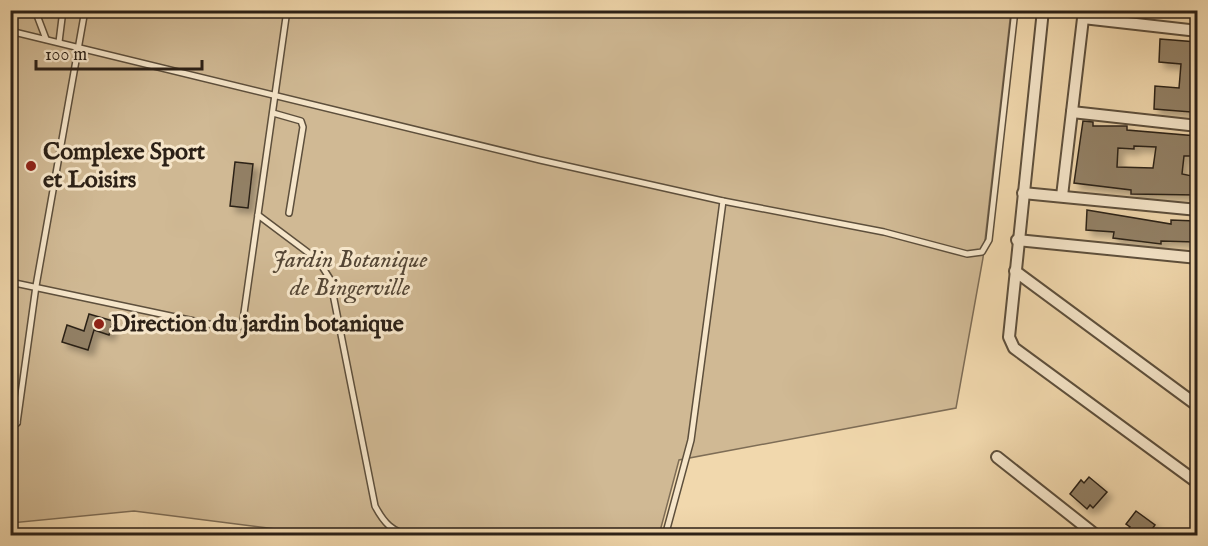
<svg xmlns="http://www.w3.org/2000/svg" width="1208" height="546" font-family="'IM FELL English',serif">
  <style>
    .green { fill: #d0b994; stroke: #7e6d56; stroke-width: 1.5 }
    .building { fill: #928065; stroke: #2c2117; stroke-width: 1.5; fill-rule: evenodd; filter: url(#shadow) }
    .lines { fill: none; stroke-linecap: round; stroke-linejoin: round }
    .service-casing { stroke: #5d4f3c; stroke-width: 8 }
    .minor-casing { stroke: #5d4f3c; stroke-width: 14 }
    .service { stroke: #f6e6ca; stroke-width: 5 }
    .minor { stroke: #f6e6ca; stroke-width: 10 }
    .poi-dot { fill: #8f2418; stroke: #f6e6ca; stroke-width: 2 }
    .labels { text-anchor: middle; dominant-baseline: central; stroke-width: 6; stroke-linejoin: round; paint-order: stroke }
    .poi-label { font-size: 24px; font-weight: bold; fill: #2c2117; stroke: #f6e6ca; text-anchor: start }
    .park-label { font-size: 24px; font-style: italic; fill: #554736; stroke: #f6e6ca }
  </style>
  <defs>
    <filter id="shadow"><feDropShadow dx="5.5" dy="5.5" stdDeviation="3" flood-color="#0004"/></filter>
  </defs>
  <rect width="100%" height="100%" fill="#f1d8ad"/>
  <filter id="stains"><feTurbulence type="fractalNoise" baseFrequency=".00333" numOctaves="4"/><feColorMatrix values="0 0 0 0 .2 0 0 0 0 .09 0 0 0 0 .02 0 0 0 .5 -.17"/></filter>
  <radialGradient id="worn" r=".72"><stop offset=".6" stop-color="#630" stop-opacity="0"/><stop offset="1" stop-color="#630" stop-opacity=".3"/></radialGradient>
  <path class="green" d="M11 11H1011L983 258 956 408 679 460 659 535 332 536 134 511 11 523Z"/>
  <g class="building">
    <path d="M1160 39 1197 42V88H1194L1191 112 1154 109 1155 86 1179 88 1181 64 1159 62Z"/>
    <path d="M1083 121 1093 122V126H1127V130L1197 136V156H1184L1182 174 1197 177V195L1131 194V190L1074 183ZM1134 146 1156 147 1153 168 1117 167 1118 148 1134 149Z"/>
    <path d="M235 162 253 164 248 208 230 206Z"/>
    <path d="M1087 210 1171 224V220L1196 221 1195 242 1161 241V244L1113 238 1114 232 1086 230Z"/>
    <path d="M89 314 113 321 109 335 94 330 88 350 62 342 67 325 84 331Z"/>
    <path d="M1089 477 1107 492 1093 508 1090 505 1087 509 1070 494 1081 480 1084 483Z"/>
    <path d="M1136 511 1155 525 1147 536H1124L1130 527 1126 524Z"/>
  </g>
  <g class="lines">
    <g class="service-casing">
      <g id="service">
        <path d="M35 10 46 39"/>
        <path d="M10 31 540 160 723 201 884 232 967 254 982 252 989 240 1015 10"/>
        <path d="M59 42 63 10"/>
        <path d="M273 113 301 121 303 127 289 213"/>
        <path d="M258 215 318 260 330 279 375 506C384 523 392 532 412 536"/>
        <path d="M10 282 232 329 239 327 243 320 287 10"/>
        <path d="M10 416 17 423"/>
        <path d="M17 423 36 286 85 10"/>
        <path d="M665 536 691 440 723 201"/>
      </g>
    </g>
    <g class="minor-casing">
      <g id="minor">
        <path d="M1043 10 1009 337 1014 348 1198 483"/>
        <path d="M1083 18 1198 31"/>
        <path d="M1072 112 1198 126"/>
        <path d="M1023 193 1198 210"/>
        <path d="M1062 196 1084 10"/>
        <path d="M1017 240 1198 258"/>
        <path d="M1015 271 1198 406"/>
        <path d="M997 457 1097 536"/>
      </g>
    </g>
    <use href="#service" class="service"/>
    <use href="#minor" class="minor"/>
  </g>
  <g class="poi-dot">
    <circle cx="31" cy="166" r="6"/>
    <circle cx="99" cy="324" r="6"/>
  </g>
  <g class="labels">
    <g class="poi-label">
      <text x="43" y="152">Complexe Sport<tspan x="43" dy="28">et Loisirs</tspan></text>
      <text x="111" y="324">Direction du jardin botanique</text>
    </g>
    <g class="park-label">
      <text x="350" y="260">Jardin Botanique<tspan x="350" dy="28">de Bingerville</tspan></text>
    </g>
  </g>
  <rect width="1208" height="546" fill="none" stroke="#f1d8ad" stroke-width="36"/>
  <rect x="12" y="12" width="1184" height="522" fill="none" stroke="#2c2117" stroke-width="3"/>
  <rect x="18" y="18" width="1172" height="510" fill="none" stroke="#2c2117" stroke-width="1.5"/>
  <path d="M36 60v9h166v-9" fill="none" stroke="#2c2117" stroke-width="3"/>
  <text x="45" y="60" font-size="18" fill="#2c2117" stroke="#f6e6ca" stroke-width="4.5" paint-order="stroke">100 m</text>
  <rect width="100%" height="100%" filter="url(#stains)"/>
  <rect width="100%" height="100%" fill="url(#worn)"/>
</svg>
